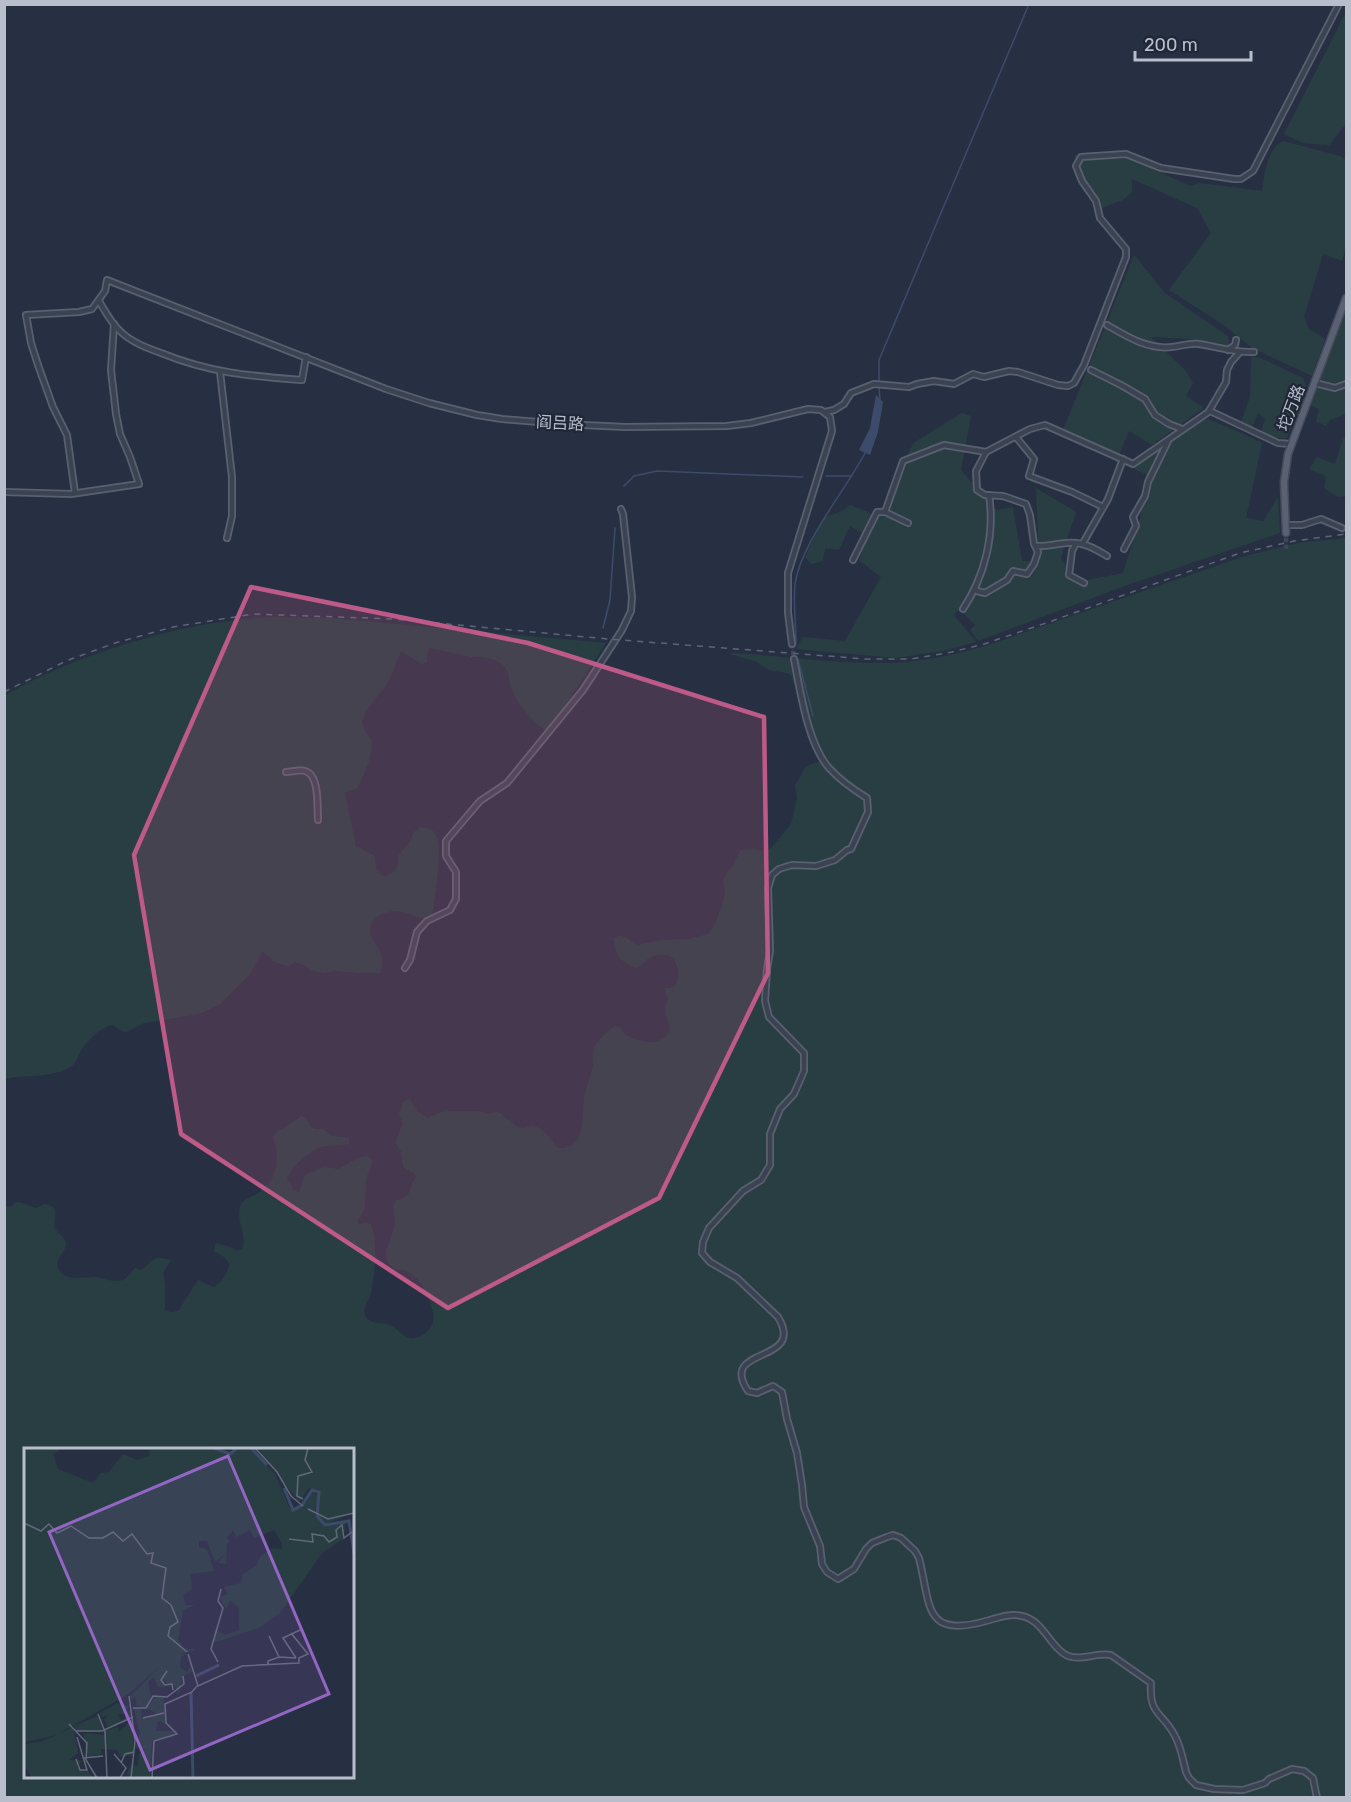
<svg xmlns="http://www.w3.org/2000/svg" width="1351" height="1802" font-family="Rubik,'Noto Sans SC',sans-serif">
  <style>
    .green { fill: #293e43; fill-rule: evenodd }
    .water { fill: #3d4b6b }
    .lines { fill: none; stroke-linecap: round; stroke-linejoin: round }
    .stream { stroke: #3d4b6b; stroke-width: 1.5 }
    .minor-tunnel { stroke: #3d4557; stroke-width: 4.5; stroke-dasharray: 4.5 2; stroke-linecap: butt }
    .minor-casing { stroke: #59606f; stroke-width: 8 }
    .major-casing { stroke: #454b5b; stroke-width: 9 }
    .minor { stroke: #3b4252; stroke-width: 4.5 }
    .major { stroke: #596172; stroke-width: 6 }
    .rail { stroke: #5d6679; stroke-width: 1.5; stroke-dasharray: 6 6; stroke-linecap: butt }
    .marked { fill: #be5a88; fill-opacity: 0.2; stroke: #be5a88; stroke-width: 4.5; stroke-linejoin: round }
    .labels { text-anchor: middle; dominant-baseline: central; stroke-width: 4.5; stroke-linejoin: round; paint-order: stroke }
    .street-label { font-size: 16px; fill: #b8becc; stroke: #202737 }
    .inset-river { fill: none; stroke: #3d4b6b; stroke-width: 3 }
    .inset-road { fill: none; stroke: #616979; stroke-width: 1.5 }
    .view { fill: #9366c4; fill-opacity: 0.15; stroke: #9366c4; stroke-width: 3 }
    .inset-edge { fill: none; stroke: #b8becc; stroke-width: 3 }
  </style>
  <rect width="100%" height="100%" fill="#273042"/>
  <g class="green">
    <path d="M1346 12V124L1329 145 1303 143 1284 134Z"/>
    <path d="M1283 141 1340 156 1346 160V250H1345L1342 261 1323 254 1304 317 1309 329 1325 339 1312 376 1252 348 1225 326 1169 290 1211 233 1197 208 1132 179V192L1123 200 1101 208C1094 189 1077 176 1075 155L1098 156 1118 154 1191 186 1199 183 1262 191C1265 173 1266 150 1283 141Z"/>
    <path d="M1134 255 1165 293 1229 337V345L1224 348 1189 339 1151 337 1185 370 1193 383 1186 396 1204 408 1152 445 1129 431 1119 455 1063 430Z"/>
    <path d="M1346 303V381L1338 384 1318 379Z"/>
    <path d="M1251 357 1261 358 1303 378 1306 385 1287 438H1279L1261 432 1265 418 1258 413 1252 428 1241 422 1250 397Z"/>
    <path d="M1315 387 1337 392 1346 388V414L1330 420 1326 426 1316 421 1319 409 1307 404Z"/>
    <path d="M962 413 971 416 961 470 996 510 1013 507 1022 561H1039L1036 488 1076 512 1061 558 1077 582 1123 573 1140 519 1146 474 1132 468 1194 423 1207 419 1237 431 1262 443 1246 518 1263 521 1278 497 1280 533 1130 584 978 641 970 630 975 625 959 609 954 615 976 642 943 651 895 658 796 649 803 637 845 641 881 577 859 560 867 536 850 526 839 550 825 548 823 561 811 564 805 557 823 518 842 511 850 505 878 516 884 514 910 449 915 442Z"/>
    <path d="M1346 438V496L1338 497 1324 488 1326 476 1309 469 1317 457 1335 464 1343 439Z"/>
    <path d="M1346 538V1797L5 1798V1207L12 1206 15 1202H19L36 1208 45 1204 53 1207 55 1210C56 1216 53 1223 55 1229 58 1234 66 1237 66 1244 66 1254 52 1259 59 1270 67 1282 84 1277 95 1277 104 1278 114 1283 123 1280 129 1277 131 1271 136 1267L138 1270 143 1269C157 1258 151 1256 171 1260L163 1273 165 1283V1310L171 1312 178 1311 198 1280 213 1287C223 1283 226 1273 230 1264L224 1257 214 1251 216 1243 231 1247 236 1251 242 1249C248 1236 236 1222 240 1207 243 1198 251 1198 258 1193 278 1181 280 1157 273 1138L277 1132 302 1116 308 1121 310 1126 315 1129H323L333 1136 349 1138V1144C340 1146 329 1145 320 1147 310 1151 288 1169 287 1180L291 1184 293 1190 299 1192 305 1175 324 1167 338 1169 358 1158 367 1156 372 1159 371 1166 366 1179 365 1209 358 1220 359 1225 364 1223 371 1224C378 1245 375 1272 371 1293 369 1300 362 1308 365 1315 369 1325 382 1322 390 1325 397 1328 402 1336 409 1338 423 1340 437 1326 433 1312 429 1297 417 1267 397 1270 373 1256 396 1239 395 1220 394 1212 392 1209 395 1201 399 1199 405 1198 408 1195 411 1191 410 1184 416 1177L415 1174 403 1167 401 1151 395 1143 403 1123 399 1115 403 1102 410 1099 417 1111 427 1118 441 1112 449 1111H479L490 1114 496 1112 501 1113 506 1119 510 1120 518 1128C524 1129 526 1127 532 1126 542 1125 552 1141 558 1148 587 1150 582 1115 584 1097 586 1086 591 1076 593 1065 593 1059 591 1051 595 1046 599 1039 608 1031 615 1026L620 1027 625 1035C642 1042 658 1048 670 1031 670 1023 664 1015 665 1008 666 1005 667 1002 668 999L664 988H670L676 985C680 974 679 964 670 956 664 954 654 954 649 958 643 962 642 966 636 968 619 961 616 956 614 938 622 932 629 941 637 945L662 940 689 939 708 934 715 924 722 905 725 893 723 880 728 871 733 866 740 850 753 849 764 851 770 849 791 824 797 798 795 785C807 769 797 768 822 761L807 724 791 675 787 673 769 670 757 662 730 654 733 653C782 656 832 663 881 663 919 663 958 655 994 643L1245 556 1298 543ZM26 1450H352V1776H26Z"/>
    <path d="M270 617 329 618 606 643 563 709 566 714 550 735C540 726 530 719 523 708 518 703 513 694 511 687 509 682 510 674 506 669 501 659 482 656 472 657L430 648 427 654V662L422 664 401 651 389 681 367 710 362 722 366 733 372 741 370 759 358 788 345 793 356 846 375 856 376 870 381 875 386 876 395 871 398 865V856L409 843 414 832 421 827 431 829C433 832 436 834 437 837 442 848 435 902 432 915L425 919C415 917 405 911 394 911 379 912 365 923 372 938 374 944 380 948 381 954 383 960 382 967 380 973H360L336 971 324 973 311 971 306 966 295 962 288 966 274 962 263 951 251 973 219 1005 199 1014 144 1023 126 1032 121 1031 113 1025C101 1026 87 1041 81 1051 78 1055 77 1061 74 1064 58 1079 24 1074 5 1079L4 696C45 672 82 658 126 644 174 629 220 620 270 617Z"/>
  </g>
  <path class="water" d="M876 395 883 402 878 432 870 455 859 450 870 428Z"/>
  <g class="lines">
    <g class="stream">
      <path d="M879 382V360L1029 4"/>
      <path d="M879 387 880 400"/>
      <path d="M826 476H852"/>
      <path d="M624 486 634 476 657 471 803 477"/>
      <path d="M603 628 610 600 615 528"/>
      <path d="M796 644C796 624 793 603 795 584 801 543 845 491 865 453"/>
      <path d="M798 659 813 716"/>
    </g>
    <g class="minor-tunnel">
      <path d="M1286 549V533"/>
      <path d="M792 644 794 659"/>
    </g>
    <g class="minor-casing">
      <g id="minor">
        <path d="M99 301C105 311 111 323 120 331 131 342 147 348 161 353 210 373 250 376 302 380L306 357"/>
        <path d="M1107 325C1126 336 1148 350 1172 347 1182 346 1187 343 1199 344 1218 347 1235 353 1254 352"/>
        <path d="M1228 350 1235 345 1236 340"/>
        <path d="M1091 370 1121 385 1145 399 1155 415 1169 424 1182 429"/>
        <path d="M220 372 232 477V516L227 538"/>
        <path d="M1315 383 1335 388 1346 384"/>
        <path d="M1209 411 1226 382 1227 370 1231 362 1239 353"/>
        <path d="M825 412 834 410 844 404 851 393 874 384 909 387 917 384 934 381 954 384 973 374 984 377 1009 371 1018 372 1058 385 1068 386 1074 383 1084 365 1126 257V249L1100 218 1096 201 1082 181 1076 166 1081 157 1126 154 1161 168 1234 179H1241L1253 171 1339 4"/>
        <path d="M1016 437 1034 459 1029 476 1072 492 1103 507"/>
        <path d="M4 492 71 494 139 484 130 457 120 434 116 414 111 370 114 324"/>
        <path d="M75 493 67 435 53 407 38 365 31 343 26 315 79 312 92 309 105 291 107 280 386 389 429 403 477 415 502 419 562 424 625 427 727 426 751 423 808 409 821 410 830 417 832 431 788 573V613L792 644"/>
        <path d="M885 512 903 461 944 445 986 452 1030 429 1045 425 1133 464 1210 411 1278 443 1291 444"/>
        <path d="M1286 525H1302L1321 519 1342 528"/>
        <path d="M1076 543 1072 551 1069 575 1084 583"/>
        <path d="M1083 543 1108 499 1123 459"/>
        <path d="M1036 546C1051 547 1070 539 1085 545 1093 547 1100 552 1107 556"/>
        <path d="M1124 549 1136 526 1133 517 1145 496 1148 482 1168 441"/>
        <path d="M853 560 877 512H885L908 523"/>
        <path d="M975 588 977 591 985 593 1007 580 1013 571 1027 574 1034 564 1038 552 1034 544 1030 515 1026 504 1003 496 985 495 977 490 976 471 986 452"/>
        <path d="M963 609C985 576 995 534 989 495"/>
        <path d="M794 659C800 690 808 746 830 769 841 781 854 790 867 798L868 812 851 849 847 850 835 860 816 866 792 865 779 869 772 875 768 888 770 951 767 969 765 1001 769 1017 804 1053V1071L794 1094 780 1109 770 1134V1165L761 1180 743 1191 709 1228 703 1242 702 1253 710 1262 737 1278 778 1317C807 1365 717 1345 748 1391L757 1393 773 1386 782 1392 787 1419 797 1453 802 1485 804 1507 820 1546 822 1564 827 1572 838 1579 854 1569 866 1549 872 1543 887 1537 893 1535 901 1538 915 1551 919 1558C931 1605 923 1639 986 1621 997 1618 1010 1613 1022 1616 1043 1620 1050 1647 1066 1655 1079 1662 1097 1652 1111 1655L1151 1683C1149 1716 1162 1711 1175 1736 1181 1747 1183 1760 1186 1772L1189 1778 1196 1785 1214 1789 1243 1790 1265 1783 1269 1779 1292 1769 1304 1771 1313 1778 1317 1798"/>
        <path d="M286 772C291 772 300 769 305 771 320 775 317 807 318 820"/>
        <path d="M405 968 410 960 417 932 427 921 450 910 456 899V872L446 856V841L480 801 507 783 583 690 622 630 631 611 632 597 623 514 621 509"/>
      </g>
    </g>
    <g class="major-casing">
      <path id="major" d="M1286 533 1284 482 1288 454 1346 298"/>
    </g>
    <use href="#minor" class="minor"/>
    <use href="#major" class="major"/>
    <path class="rail" d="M4 692 66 661 115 643 173 627 253 614 394 619 608 639 866 659H911L952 652 984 644 1049 622 1240 553 1294 541 1346 534"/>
  </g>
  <path class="marked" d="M251 587 528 643 764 717 768 973 659 1198 448 1308 181 1134 134 855Z"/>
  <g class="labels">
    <g class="street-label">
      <text transform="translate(1291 408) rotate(-69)">坨万路</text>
      <text transform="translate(560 423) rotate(3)">阎吕路</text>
    </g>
  </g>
  <g transform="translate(24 1448)">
    <rect width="330" height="330" fill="#273042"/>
    <path d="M0 0H38L29 6 34 21 69 35 77 25 85 24 99 6 113 12 125 8 126 0H189L206 7 213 0H226L251 26 266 61 277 58 289 43 295 48 290 66 299 78 322 73 319 91 298 105 256 165 235 180 189 195 191 180 201 187 215 182V160L206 152 203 160 199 157 196 149 204 146 200 139 217 135 219 126 233 117 236 109 248 100 258 101V95L250 82 230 90 226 82 212 89 209 82 203 90 206 94 203 95 202 116 194 115 201 106 191 114 183 93H175V99L183 101 190 123 166 126 168 141 159 147 162 157H171L159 162 154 192 162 201H172L151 208 163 205 157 209 156 219 163 224 167 218V224L159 228 155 246 151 238 143 236 138 229 141 240 134 239 130 230 124 233 127 248 122 259 113 258 111 248 108 252 106 248 140 215 103 247 34 286 49 279 54 305 45 312 59 313 52 318 57 323H64L69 330H8L2 320 0 325V296L16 294 33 287 0 294ZM233 0H330V64L300 77 292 67 296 44 285 40 275 54ZM131 249H140L141 276 134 273 132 283H151L148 289 128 292 126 330 102 327 107 317 114 318 115 306 122 301 111 300 116 286 110 261 117 260 118 270 126 272 123 270 133 266 123 260ZM93 255 105 258 100 266H94L97 273 105 265 106 269 84 280 80 271 85 267 79 269 76 265ZM74 268 78 282 52 283 50 278ZM109 270V307L96 309 93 302 77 301V306L62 309 60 285 80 287V283L94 279 95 284Z" fill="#293e43"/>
    <path class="inset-river" d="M190 0 206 6 213 0M227 0 243 17M260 40 269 62 278 57 288 42 295 44 293 68 301 77 325 73 330 105M172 228 195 217M167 244 169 330"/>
    <path class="inset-road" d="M231 0 253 24 267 48 279 58M279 51 273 48 274 28 288 24 281 12 284 0M284 61 304 71 330 65M0 75 17 83 25 76 33 85 47 78 65 90H79L89 84 99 93 108 86 123 106 129 105 127 115 142 120 138 150 147 157 154 174 146 179 144 188 163 204M265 91 289 94 288 86 300 88 305 94 313 89 312 82 318 77 320 90 328 84M245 188 255 209M164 206 174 238 218 218 275 215V210L284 206 267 185M272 210 259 190 278 181M194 214 187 201 199 160 194 153 197 141M244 216V213L255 209 272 210M143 223 137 232 141 237 148 236 149 242M105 248 111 293 107 330M109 260H122L129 248 143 249 160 236 159 228M74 266 81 284 83 330M119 270 140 265M45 276 63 295 62 312 73 330M52 283H78L109 269M90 306 102 320 96 330M60 310 79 308M52 311 56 322H63L53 289M97 315 101 306 110 304M128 330 130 293 153 286 142 275 141 256 168 244 173 238"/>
    <path class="view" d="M204 8 305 246 126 322 25 84Z"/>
    <rect width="330" height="330" class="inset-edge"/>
  </g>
  <rect width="1351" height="1802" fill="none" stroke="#b8becc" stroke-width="12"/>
  <path d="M1135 51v9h116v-9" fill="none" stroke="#b8becc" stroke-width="3"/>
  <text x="1144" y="51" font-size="18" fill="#b8becc" stroke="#202737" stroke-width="4.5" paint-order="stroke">200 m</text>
</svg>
